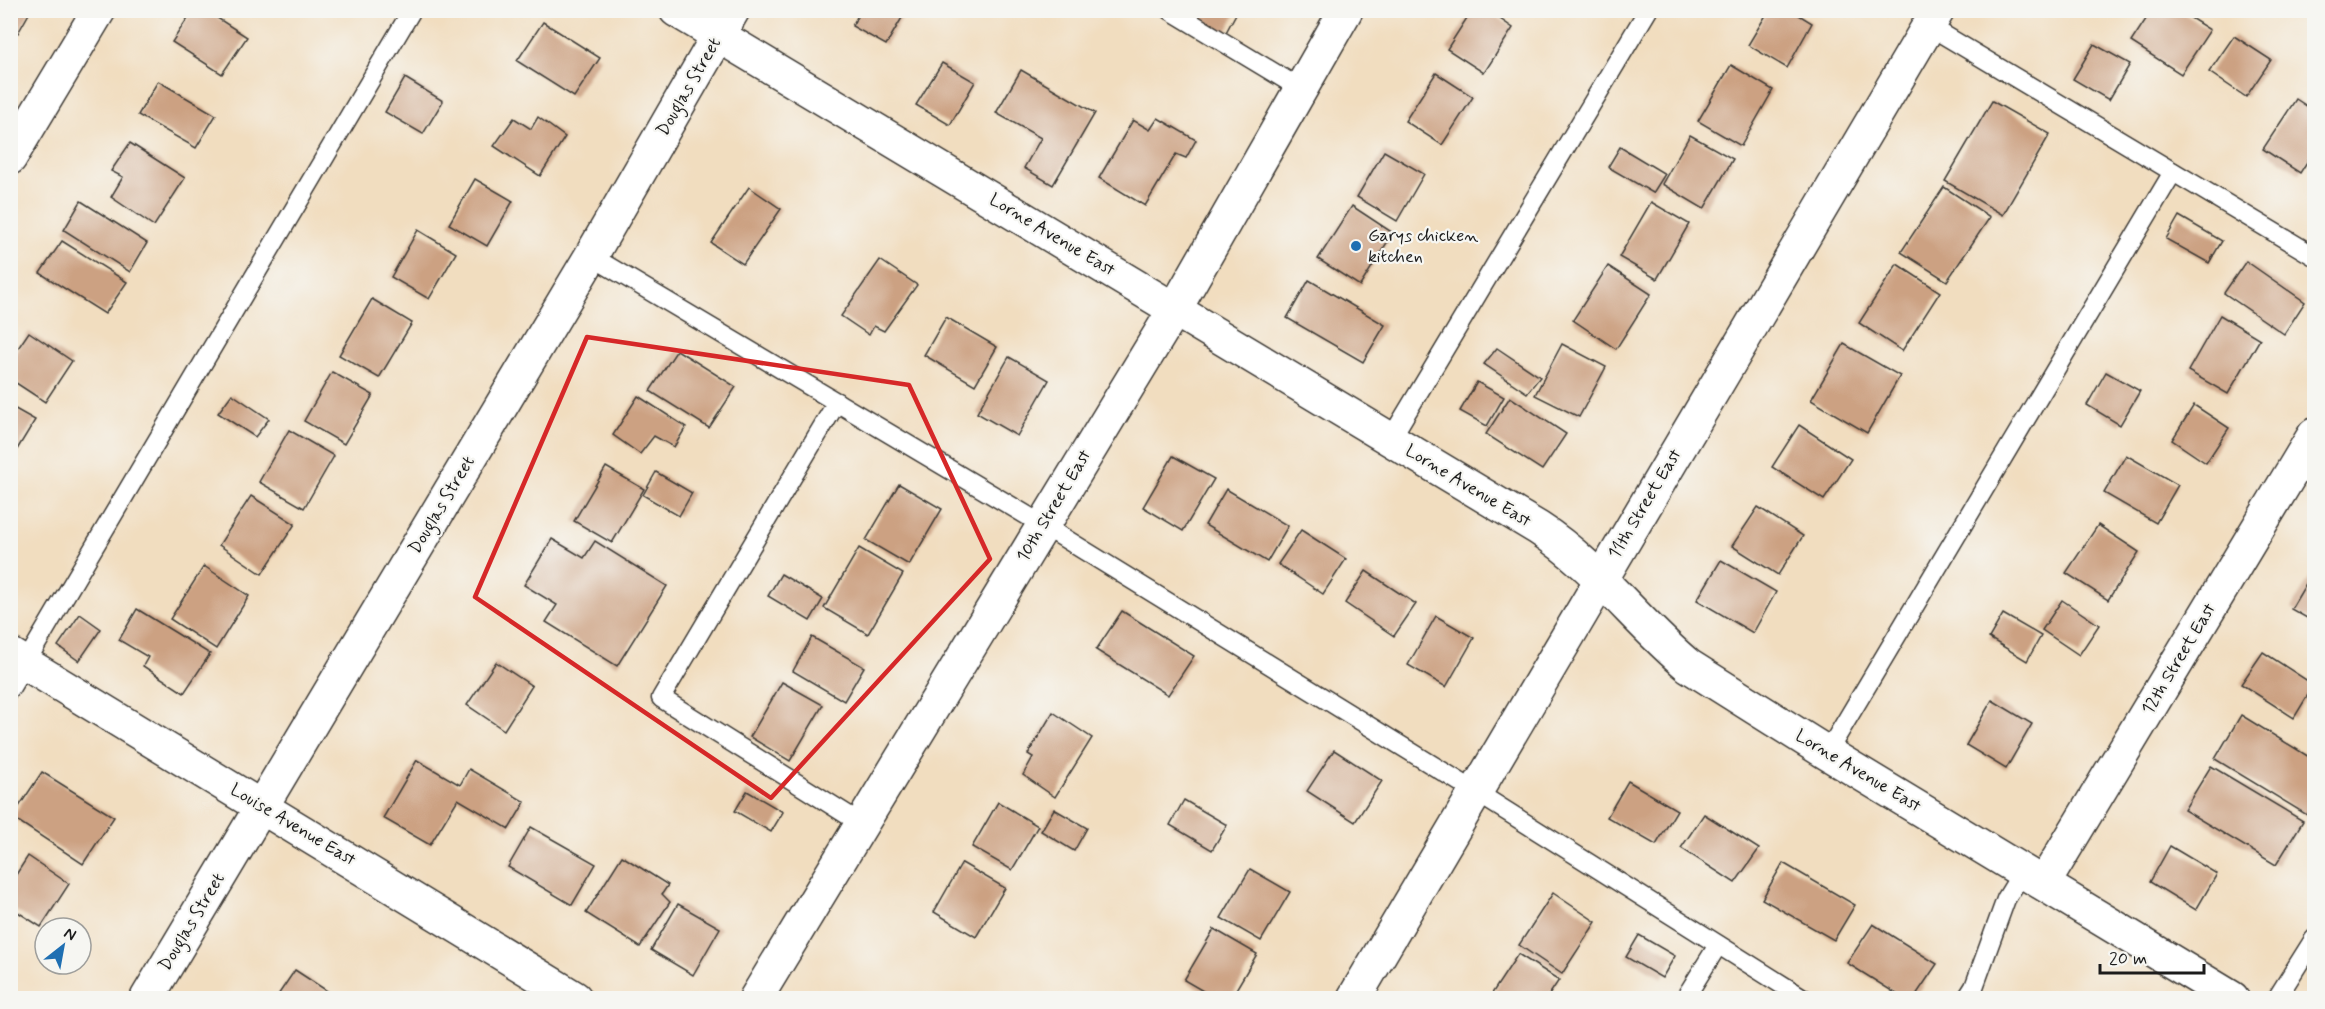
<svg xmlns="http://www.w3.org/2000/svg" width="2325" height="1009" font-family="Mynerve,sans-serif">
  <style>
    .building { fill: #cca182 }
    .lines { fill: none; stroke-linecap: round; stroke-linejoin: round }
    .service-casing { stroke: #3c3934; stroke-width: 21 }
    .minor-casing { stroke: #3c3934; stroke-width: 36 }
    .service { stroke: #fff; stroke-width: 18 }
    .minor { stroke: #fff; stroke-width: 33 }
    .marked { fill: none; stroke: #d62828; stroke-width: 4.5; stroke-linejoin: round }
    .poi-dot { fill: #1f6fb2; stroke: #f6f6f2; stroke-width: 2 }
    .labels { text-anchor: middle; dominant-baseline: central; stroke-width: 4.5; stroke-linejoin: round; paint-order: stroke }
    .street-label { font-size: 18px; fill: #1c1c1c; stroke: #f6f6f2 }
    .poi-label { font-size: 18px; fill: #1c1c1c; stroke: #f6f6f2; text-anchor: start }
  </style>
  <rect width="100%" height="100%" fill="#f6f6f2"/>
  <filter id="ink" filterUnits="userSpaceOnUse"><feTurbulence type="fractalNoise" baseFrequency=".0167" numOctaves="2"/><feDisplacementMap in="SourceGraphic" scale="12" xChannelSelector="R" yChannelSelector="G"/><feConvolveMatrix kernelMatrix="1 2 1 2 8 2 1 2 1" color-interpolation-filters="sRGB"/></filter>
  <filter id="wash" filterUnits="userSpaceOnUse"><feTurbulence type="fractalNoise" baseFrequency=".008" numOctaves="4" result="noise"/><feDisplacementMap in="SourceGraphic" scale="24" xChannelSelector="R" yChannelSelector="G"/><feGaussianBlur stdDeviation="1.35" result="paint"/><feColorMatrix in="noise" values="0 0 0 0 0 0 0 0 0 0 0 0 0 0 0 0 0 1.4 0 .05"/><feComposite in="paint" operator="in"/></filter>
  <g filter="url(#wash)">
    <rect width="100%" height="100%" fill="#f1ddbf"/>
    <g id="blocks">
      <g class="building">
        <path d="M10 10H31L18 33 10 28Z"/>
        <path d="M193 10H205L247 37 222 74 172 42Z"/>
        <path d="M861 10H904L906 11 886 45 852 26Z"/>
        <path d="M1185 10H1238L1224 36Z"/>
        <path d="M1472 10H1487L1513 28 1484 73 1447 49Z"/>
        <path d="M1769 10H1791L1812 23 1787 68 1748 45Z"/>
        <path d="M2152 10H2178L2210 30 2181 74 2131 42Z"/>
        <path d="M543 22 600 58 574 97 517 61Z"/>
        <path d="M2234 36 2271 60 2246 97 2209 72Z"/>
        <path d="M2094 44 2130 64 2109 100 2073 79Z"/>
        <path d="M942 63 975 82 950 125 916 105Z"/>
        <path d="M1731 65 1773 90 1741 146 1698 121Z"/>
        <path d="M1021 70 1095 113 1053 185 1024 168 1041 138 996 113Z"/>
        <path d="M1436 73 1473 97 1442 145 1405 121Z"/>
        <path d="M405 78 443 101 423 134 385 112Z"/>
        <path d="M158 81 216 115 196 148 138 115Z"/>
        <path d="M2296 99 2314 111V151L2300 173 2263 149Z"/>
        <path d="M1992 101 2050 134 2003 215 1945 181Z"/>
        <path d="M538 117 565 137 540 176 494 146 514 118 531 129Z"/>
        <path d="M1158 118 1196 140 1186 158 1176 154 1145 206 1099 178 1133 120 1150 130Z"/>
        <path d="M1690 135 1733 159 1704 209 1662 184Z"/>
        <path d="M130 143 185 178 154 226 111 197 123 177 111 171Z"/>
        <path d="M1620 147 1665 174 1653 193 1608 167Z"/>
        <path d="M1384 151 1424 174 1397 221 1357 197Z"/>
        <path d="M475 179 513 201 487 246 449 224Z"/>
        <path d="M749 187 781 209 743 264 711 243Z"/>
        <path d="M1944 187 1990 217 1947 281 1901 252Z"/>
        <path d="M81 201 147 243 130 272 64 230Z"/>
        <path d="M1651 202 1689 224 1657 279 1619 257Z"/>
        <path d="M1352 206 1393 233 1360 286 1318 259Z"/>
        <path d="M2179 216 2222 241 2209 263 2166 239Z"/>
        <path d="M418 230 456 253 429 299 391 277Z"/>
        <path d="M62 241 127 282 105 314 40 273Z"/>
        <path d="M880 260 917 285 884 331 874 326 869 335 841 316Z"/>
        <path d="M2246 261 2305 302 2284 334 2224 293Z"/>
        <path d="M1897 264 1940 292 1902 351 1859 323Z"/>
        <path d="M1608 266 1651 294 1616 349 1573 320Z"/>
        <path d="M1309 280 1385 325 1363 362 1287 318Z"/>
        <path d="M372 299 412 323 379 378 339 355Z"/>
        <path d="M2220 315 2260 339 2228 394 2188 371Z"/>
        <path d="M946 317 997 347 975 385 924 355Z"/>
        <path d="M29 332 72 361 45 402 10 379V360Z"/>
        <path d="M1562 344 1606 367 1579 417 1535 395Z"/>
        <path d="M1844 344 1900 376 1867 433 1811 400Z"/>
        <path d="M1497 348 1540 377 1527 393 1484 364Z"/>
        <path d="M677 350 736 387 709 428 650 391Z"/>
        <path d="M1009 357 1049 380 1017 436 977 413Z"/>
        <path d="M332 372 373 395 344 444 304 421Z"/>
        <path d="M2106 372 2140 391 2120 425 2087 405Z"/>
        <path d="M1477 382 1504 397 1487 426 1460 411Z"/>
        <path d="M232 394 269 419 255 437 218 413Z"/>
        <path d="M638 396 686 427 674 447 654 436 640 454 613 435Z"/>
        <path d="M1510 397 1566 434 1542 470 1486 434Z"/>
        <path d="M2194 405 2229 428 2206 463 2172 440Z"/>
        <path d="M10 406 35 420 10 461Z"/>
        <path d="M1799 425 1851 459 1824 500 1772 467Z"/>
        <path d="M289 430 334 456 304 508 259 482Z"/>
        <path d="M2126 455 2178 485 2156 523 2104 493Z"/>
        <path d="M1173 456 1214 479 1183 531 1143 507Z"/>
        <path d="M606 467 644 489 612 543 574 521Z"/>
        <path d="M656 472 692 493 679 516 643 495Z"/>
        <path d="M899 484 942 509 909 565 866 540Z"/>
        <path d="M1226 489 1288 526 1267 562 1205 525Z"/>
        <path d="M251 496 295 524 262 574 219 545Z"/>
        <path d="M1758 507 1803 536 1778 575 1732 546Z"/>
        <path d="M2098 525 2139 552 2108 600 2066 573Z"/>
        <path d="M1301 530 1346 559 1323 594 1278 564Z"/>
        <path d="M552 539 584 558 595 541 667 586 617 666 546 622 557 605 524 585Z"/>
        <path d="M859 548 903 574 868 634 824 608Z"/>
        <path d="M1721 560 1776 592 1753 633 1697 600Z"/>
        <path d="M204 566 249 596 216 649 170 619Z"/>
        <path d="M1366 571 1416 604 1394 636 1345 603Z"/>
        <path d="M781 574 823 599 810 621 768 596Z"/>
        <path d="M2311 575 2314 577V622L2291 609Z"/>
        <path d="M2062 600 2099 625 2079 655 2042 630Z"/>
        <path d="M137 609 210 654 184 693 143 666 148 657 119 640Z"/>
        <path d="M1122 611 1194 656 1168 695 1096 650Z"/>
        <path d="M80 614 101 629 79 661 58 646Z"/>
        <path d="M2003 614 2041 636 2027 661 1989 638Z"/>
        <path d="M1436 616 1474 638 1446 687 1408 665Z"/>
        <path d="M812 637 864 667 844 701 793 671Z"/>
        <path d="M2263 652 2314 685 2294 718 2241 684Z"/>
        <path d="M496 662 532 686 504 730 467 705Z"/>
        <path d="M782 682 823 705 790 761 750 737Z"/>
        <path d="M1992 700 2032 724 2006 769 1966 745Z"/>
        <path d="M1053 712 1092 738 1055 797 1023 775 1033 757 1028 754Z"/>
        <path d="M2241 715 2314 760V802L2307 815 2215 759Z"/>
        <path d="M1334 750 1382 781 1355 822 1307 791Z"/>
        <path d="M417 760 460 785 469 769 525 802 509 829 458 799 430 845 383 818Z"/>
        <path d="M2211 766 2303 821 2276 865 2184 810Z"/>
        <path d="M42 772 114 817 83 864 12 817Z"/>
        <path d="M1628 781 1677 810 1656 845 1607 817Z"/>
        <path d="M747 791 783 812 771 832 735 811Z"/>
        <path d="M1184 800 1227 825 1212 850 1170 825Z"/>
        <path d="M998 802 1038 826 1012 870 972 847Z"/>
        <path d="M1054 809 1087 828 1074 851 1041 831Z"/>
        <path d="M1704 814 1759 849 1735 883 1681 848Z"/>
        <path d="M531 827 596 864 572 905 508 867Z"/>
        <path d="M2170 846 2217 874 2196 910 2150 882Z"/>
        <path d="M28 856 69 884 41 927 10 907V884Z"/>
        <path d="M622 856 668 885 662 894 670 902 640 947 586 913Z"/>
        <path d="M962 863 1005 888 976 937 934 912Z"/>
        <path d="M1783 863 1855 905 1834 940 1762 899Z"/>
        <path d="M1250 869 1290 892 1261 941 1221 918Z"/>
        <path d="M1553 893 1596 922 1562 974 1519 945Z"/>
        <path d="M678 904 720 928 693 975 651 950Z"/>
        <path d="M1873 924 1937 964 1914 998H1903L1847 963Z"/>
        <path d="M1214 929 1257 954 1231 998H1215L1184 980Z"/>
        <path d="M1639 935 1675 956 1662 978 1626 957Z"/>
        <path d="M1518 954 1559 980 1547 998H1489Z"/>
        <path d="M295 970 338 998H276Z"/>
      </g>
    </g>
  </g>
  <g filter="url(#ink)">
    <use href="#blocks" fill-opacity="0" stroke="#3c3934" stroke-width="1.5"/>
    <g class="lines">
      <g class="service-casing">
        <g id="service">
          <path d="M1170 10 1301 89"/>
          <path d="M1929 26 2314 256"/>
          <path d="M591 256 1043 525 1476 792 1803 998"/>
          <path d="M837 402 661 698 862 824"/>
          <path d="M1390 440 1648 10"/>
          <path d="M10 689 412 10"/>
          <path d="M1827 753 2173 172"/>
          <path d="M1685 998 1718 945"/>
          <path d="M1967 998 1974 987 2006 899 2023 871"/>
          <path d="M2277 998 2314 939"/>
        </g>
      </g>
      <g class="minor-casing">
        <g id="minor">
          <path d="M676 10 1538 528C1596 565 1637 623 1689 666L1827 753 2232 998"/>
          <path d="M10 158 99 10"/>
          <path d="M10 654 575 998"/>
          <path d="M2044 883 2314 435"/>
          <path d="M147 998 591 256 733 10"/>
          <path d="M756 998 1175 309 1346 10"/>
          <path d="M1354 998 1938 10"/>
        </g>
      </g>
      <use href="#service" class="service"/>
      <use href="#minor" class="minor"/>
    </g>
  </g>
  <path class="marked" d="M587 337 909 385 990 559 771 798 475 597Z"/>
  <circle class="poi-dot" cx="1356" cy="246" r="6"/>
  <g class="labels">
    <g class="street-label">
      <text transform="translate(689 87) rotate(-60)">Douglas Street</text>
      <text transform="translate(1052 235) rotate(31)">Lorne Avenue East</text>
      <text transform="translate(1468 486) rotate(31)">Lorne Avenue East</text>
      <text transform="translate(1645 504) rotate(-59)">11th Street East</text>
      <text transform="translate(442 505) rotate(-59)">Douglas Street</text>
      <text transform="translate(1054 506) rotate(-59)">10th Street East</text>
      <text transform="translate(2179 659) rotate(-59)">12th Street East</text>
      <text transform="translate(1858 771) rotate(31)">Lorne Avenue East</text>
      <text transform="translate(293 825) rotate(31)">Louise Avenue East</text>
      <text transform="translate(192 922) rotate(-59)">Douglas Street</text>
    </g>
    <g class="poi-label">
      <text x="1368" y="236">Garys chicken<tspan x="1368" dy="21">kitchen</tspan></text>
    </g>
  </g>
  <rect width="2325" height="1009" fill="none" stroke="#f6f6f2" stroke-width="36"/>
  <g transform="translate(63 946) rotate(31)"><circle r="28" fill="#f6f6f2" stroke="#9f9f9c" stroke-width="1.5"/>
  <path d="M0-4.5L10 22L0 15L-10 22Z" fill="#1f6fb2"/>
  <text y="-9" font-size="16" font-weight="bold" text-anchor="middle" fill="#1c1c1c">N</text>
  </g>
  <path d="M2100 964v9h104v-9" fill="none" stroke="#1c1c1c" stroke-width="3"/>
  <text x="2109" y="964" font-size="18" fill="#1c1c1c" stroke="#f6f6f2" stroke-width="4.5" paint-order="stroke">20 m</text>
</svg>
